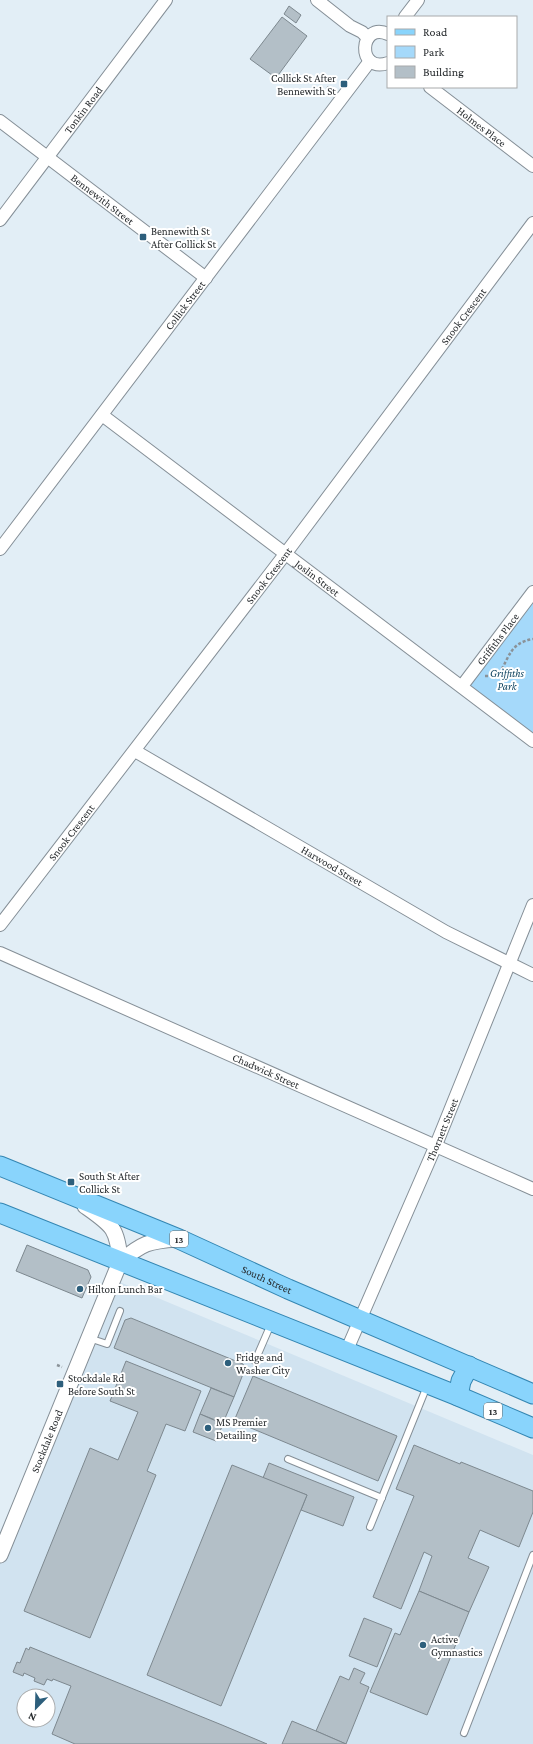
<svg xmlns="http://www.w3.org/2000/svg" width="533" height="1744" font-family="'Crimson Pro',serif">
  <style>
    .built { fill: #d1e3f0; fill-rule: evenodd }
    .green { fill: #a5d9fa }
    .building { fill: #b3bfc7; stroke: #7d888f }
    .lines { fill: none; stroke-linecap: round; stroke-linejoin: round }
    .service-casing { stroke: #858f97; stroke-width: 8 }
    .minor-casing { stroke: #858f97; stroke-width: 14 }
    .tertiary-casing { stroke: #858f97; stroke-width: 17 }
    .primary-casing { stroke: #3486b2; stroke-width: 21 }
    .path { stroke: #8a9298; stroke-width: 2.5; stroke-dasharray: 3 2; stroke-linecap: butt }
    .service { stroke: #fff; stroke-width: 6 }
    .minor { stroke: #fff; stroke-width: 12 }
    .tertiary { stroke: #fff; stroke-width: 15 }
    .primary { stroke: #89d4fc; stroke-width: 19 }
    .poi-dot { fill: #2d5f7c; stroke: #fff; stroke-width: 1.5 }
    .labels { text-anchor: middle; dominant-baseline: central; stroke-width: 4; stroke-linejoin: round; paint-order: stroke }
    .shield { fill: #fff; stroke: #676a6c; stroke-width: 1 }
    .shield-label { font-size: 10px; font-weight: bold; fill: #262a2d }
    .poi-label { font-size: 11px; fill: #262a2d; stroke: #fff; text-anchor: start }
    .street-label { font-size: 11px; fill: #262a2d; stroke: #fff }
    .park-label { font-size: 11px; font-style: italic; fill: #104561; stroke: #fff }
  </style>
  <rect width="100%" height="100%" fill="#e2eef6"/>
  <path class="built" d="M110 1278 533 1455V1744H0V1532ZM24 1696H48V1720H24Z"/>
  <path class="green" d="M533 602V735L470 685Z"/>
  <g class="building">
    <path d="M289 6 301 15 296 23 284 14Z"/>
    <path d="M282 17 307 36 276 78 250 59Z"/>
    <path d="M27 1245 88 1270 91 1277 82 1298 16 1271Z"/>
    <path d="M131 1318 243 1364 245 1369 234 1397 114 1348 125 1320Z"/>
    <path d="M126 1361 201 1391 185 1431 166 1424 147 1471 156 1475 90 1638 24 1611 90 1448 118 1460 138 1412 110 1401Z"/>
    <path d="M253 1376 397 1436 378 1481 234 1421Z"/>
    <path d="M211 1388 234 1397 223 1423 200 1414Z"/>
    <path d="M200 1414 223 1424 216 1441 193 1432Z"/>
    <path d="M414 1445 460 1464 461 1462 533 1491V1512L519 1547 480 1530 468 1558 489 1567 469 1612 419 1591 432 1556 424 1552 401 1609 373 1597 414 1496 396 1489Z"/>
    <path d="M269 1463 354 1497 343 1526 301 1510 307 1495 263 1478Z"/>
    <path d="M232 1465 307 1495 221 1706 147 1675Z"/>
    <path d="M419 1591 469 1612 427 1715 370 1692 395 1633 400 1635Z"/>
    <path d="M364 1618 392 1629 377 1667 349 1656Z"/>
    <path d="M30 1647 222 1725 267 1744H75L52 1734 71 1686 53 1679 52 1681 47 1679 44 1685 34 1681 35 1678 24 1673 23 1676 13 1672 17 1662 20 1663 26 1648 29 1650Z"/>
    <path d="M354 1668 365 1673 360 1683 369 1687 346 1744 316 1731 340 1676 349 1680Z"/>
    <path d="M292 1721 316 1731 346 1744H282Z"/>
  </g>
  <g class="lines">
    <g class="service-casing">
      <g id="service">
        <path d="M89 1338 107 1344 120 1311"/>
        <path d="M255 1361 271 1324"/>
        <path d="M288 1459 382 1498"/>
        <path d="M370 1527 427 1386"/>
        <path d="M464 1733 533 1555"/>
      </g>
    </g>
    <g class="minor-casing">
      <g id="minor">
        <path d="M317 0 350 26 362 32 368 38"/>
        <path d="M405 17 418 0"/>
        <path d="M388 34C359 21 356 74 388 63"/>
        <path id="s1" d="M430 87 533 166"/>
        <path id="s2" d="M0 121 206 278"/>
        <path id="s3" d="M0 220 166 0"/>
        <path id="s4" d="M102 415 533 741"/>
        <path id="s5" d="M0 549 370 61"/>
        <path id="s6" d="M462 686 533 592"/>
        <path id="s7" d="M135 751 446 932 533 975"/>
        <path id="s8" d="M0 925 286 553 533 223"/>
        <path id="s9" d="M0 953 533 1189"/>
        <path id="s10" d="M346 1352 436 1145 533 905"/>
      </g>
    </g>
    <g class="tertiary-casing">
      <g id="tertiary">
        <path d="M120 1262C142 1243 149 1241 177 1239"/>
        <path id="s11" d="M0 1555 120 1262C118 1228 112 1225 85 1206"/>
      </g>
    </g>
    <g class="primary-casing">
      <g id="primary">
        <path id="s12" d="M0 1166 179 1239 288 1289 533 1394"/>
        <path d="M0 1213 458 1396 533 1428"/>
        <path d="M458 1396 461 1381 469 1366"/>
      </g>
    </g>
    <g class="path">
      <path d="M327 87 333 91"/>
      <path d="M485 676H491L499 674C510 656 510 643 533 639"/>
      <path d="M57 1365 62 1367"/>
    </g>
    <use href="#service" class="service"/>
    <use href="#minor" class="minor"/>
    <use href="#tertiary" class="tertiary"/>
    <use href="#primary" class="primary"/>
  </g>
  <g class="poi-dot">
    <rect x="340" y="80" width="8" height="8" rx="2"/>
    <rect x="139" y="233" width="8" height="8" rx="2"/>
    <rect x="67" y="1178" width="8" height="8" rx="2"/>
    <circle cx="80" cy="1289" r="4"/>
    <circle cx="228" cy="1363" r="4"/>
    <rect x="56" y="1380" width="8" height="8" rx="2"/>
    <circle cx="208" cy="1428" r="4"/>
    <circle cx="423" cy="1645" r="4"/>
  </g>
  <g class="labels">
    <g class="shield">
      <rect x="170" y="1231" width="18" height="16" rx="3"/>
      <rect x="484" y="1403" width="18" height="16" rx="3"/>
    </g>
    <g class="shield-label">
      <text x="179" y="1239">13</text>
      <text x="493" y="1411">13</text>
    </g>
    <g class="poi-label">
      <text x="336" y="78" text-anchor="end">Collick St After<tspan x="336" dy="13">Bennewith St</tspan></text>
      <text x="151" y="231">Bennewith St<tspan x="151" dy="13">After Collick St</tspan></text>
      <text x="79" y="1176">South St After<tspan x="79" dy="13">Collick St</tspan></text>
      <text x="88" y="1289">Hilton Lunch Bar</text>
      <text x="236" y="1357">Fridge and<tspan x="236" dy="13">Washer City</tspan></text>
      <text x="68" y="1378">Stockdale Rd<tspan x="68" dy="13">Before South St</tspan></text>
      <text x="216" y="1422">MS Premier<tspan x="216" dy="13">Detailing</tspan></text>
      <text x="431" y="1639">Active<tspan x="431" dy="13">Gymnastics</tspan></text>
    </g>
    <g class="street-label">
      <text stroke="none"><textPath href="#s3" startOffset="138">Tonkin Road</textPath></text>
      <text stroke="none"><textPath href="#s1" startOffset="65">Holmes Place</textPath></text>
      <text stroke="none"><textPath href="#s2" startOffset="129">Bennewith Street</textPath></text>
      <text stroke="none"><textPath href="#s5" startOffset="306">Collick Street</textPath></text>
      <text stroke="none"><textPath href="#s8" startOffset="765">Snook Crescent</textPath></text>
      <text stroke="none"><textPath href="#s8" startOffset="441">Snook Crescent</textPath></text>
      <text stroke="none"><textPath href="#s4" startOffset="270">Joslin Street</textPath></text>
      <text stroke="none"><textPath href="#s6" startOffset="59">Griffiths Place</textPath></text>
      <text stroke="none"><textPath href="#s8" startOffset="117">Snook Crescent</textPath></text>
      <text stroke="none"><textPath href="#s7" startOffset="228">Harwood Street</textPath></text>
      <text stroke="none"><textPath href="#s9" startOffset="291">Chadwick Street</textPath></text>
      <text stroke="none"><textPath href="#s10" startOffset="242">Thornett Street</textPath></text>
      <text stroke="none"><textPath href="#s12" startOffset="290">South Street</textPath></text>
      <text stroke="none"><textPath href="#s11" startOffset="123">Stockdale Road</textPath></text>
    </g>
    <g class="park-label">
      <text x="507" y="673">Griffiths<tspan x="507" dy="13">Park</tspan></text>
    </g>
  </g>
  <rect x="387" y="16" width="130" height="72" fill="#ffffff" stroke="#a8aaab"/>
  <rect x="395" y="29" width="20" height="6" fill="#89d4fc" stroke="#a8aaab"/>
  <text x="423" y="36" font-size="12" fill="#262a2d">Road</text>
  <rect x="395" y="46" width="20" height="12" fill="#a5d9fa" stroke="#a8aaab"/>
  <text x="423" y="56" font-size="12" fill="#262a2d">Park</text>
  <rect x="395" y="66" width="20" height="12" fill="#b3bfc7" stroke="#a8aaab"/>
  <text x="423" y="76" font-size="12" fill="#262a2d">Building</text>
  <g transform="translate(36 1708) rotate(203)"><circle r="19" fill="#ffffff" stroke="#a8aaab"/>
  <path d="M0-3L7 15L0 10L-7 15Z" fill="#2d5f7c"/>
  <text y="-6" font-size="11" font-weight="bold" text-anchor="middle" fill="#262a2d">N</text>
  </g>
</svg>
